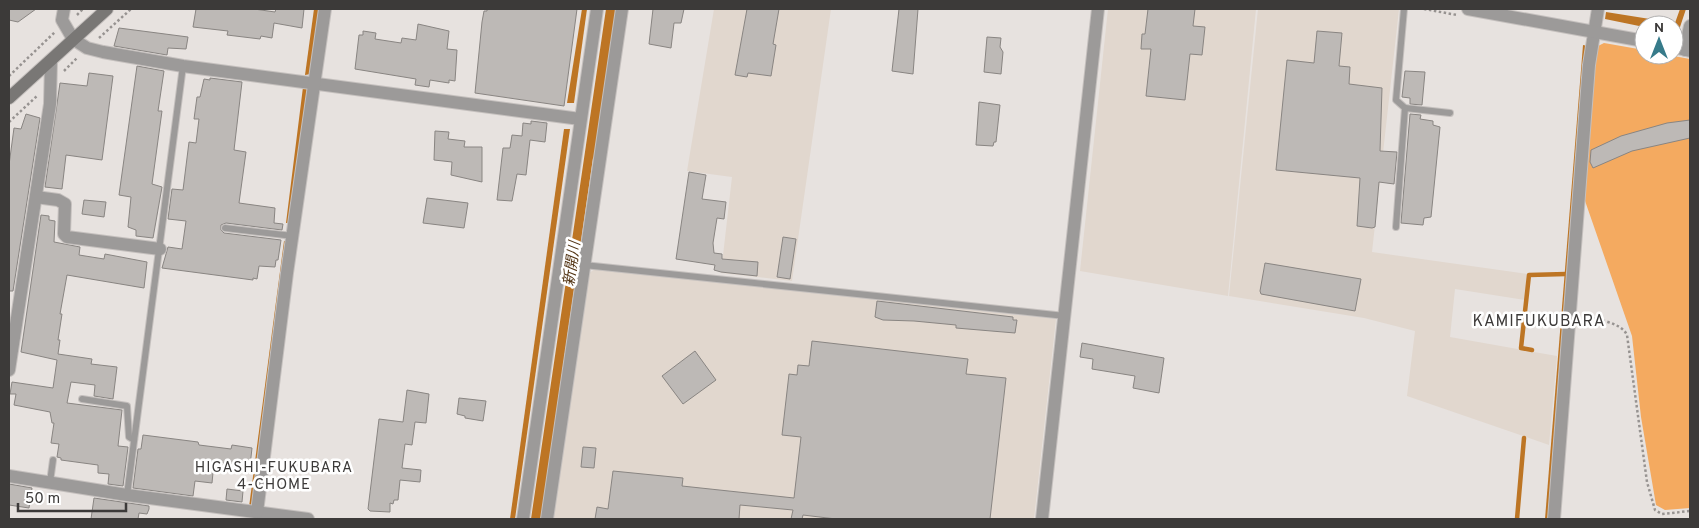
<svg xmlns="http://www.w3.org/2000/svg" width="1699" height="528" font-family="Overpass,'Noto Sans JP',sans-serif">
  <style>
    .built { fill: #e1d7ce }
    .green { fill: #f4aa60 }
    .water { fill: #bd7524 }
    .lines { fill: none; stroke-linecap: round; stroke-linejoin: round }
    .stream { stroke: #bd7524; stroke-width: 4.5 }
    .building { fill: #bdb9b6; stroke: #898582 }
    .service-casing { stroke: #c5c0be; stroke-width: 8 }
    .minor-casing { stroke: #c5c0be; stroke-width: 14 }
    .tertiary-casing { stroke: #c5c0be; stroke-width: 14 }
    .secondary-casing { stroke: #c5c0be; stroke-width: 14 }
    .path { stroke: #979391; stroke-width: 2.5; stroke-dasharray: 2.5 2.5; stroke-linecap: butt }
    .service { stroke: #9c9a99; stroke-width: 6 }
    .minor { stroke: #9c9a99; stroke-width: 12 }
    .tertiary { stroke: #9c9a99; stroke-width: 12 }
    .secondary { stroke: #797775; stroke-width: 12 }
    .labels { text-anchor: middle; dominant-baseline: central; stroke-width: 5; stroke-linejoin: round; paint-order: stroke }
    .water-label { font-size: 15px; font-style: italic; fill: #543616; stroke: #fff }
    .neighbourhood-label { font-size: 15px; letter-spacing: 1px; fill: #3c3a39; stroke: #fff }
    .quarter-label { font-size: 16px; letter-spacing: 1px; fill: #3c3a39; stroke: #fff }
  </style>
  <rect width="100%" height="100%" fill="#e7e2df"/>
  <g class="built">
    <path d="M714 9H831L792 281 721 273 732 177 687 171Z"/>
    <path d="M1108 9H1256L1228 296 1080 271Z"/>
    <path d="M1258 9H1399L1372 252 1527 274 1525 300 1455 289 1450 337 1557 356 1549 445 1407 396 1415 331 1364 318 1229 296Z"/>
    <path d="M595 269 1056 319 1034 519H552L589 273Z"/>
  </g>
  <path class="green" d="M1604 43 1644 50V55H1668L1690 59V508L1665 510 1656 505 1641 417 1632 336 1584 198 1594 66 1598 46Z"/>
  <g class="water">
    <path d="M314 9H321L311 74 305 75Z"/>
    <path d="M582 9H587L574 103H567Z"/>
    <path d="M606 9H619L597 157 593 158 541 519H531Z"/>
    <path d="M1680 9H1686L1678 33H1674V25H1644V27L1605 19 1606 12 1675 23Z"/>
    <path d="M1583 45 1588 46 1550 519H1545Z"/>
    <path d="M303 87H309L291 223H286Z"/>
    <path d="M564 129H570L515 519H510Z"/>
    <path d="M284 241 289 242 252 507H249Z"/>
  </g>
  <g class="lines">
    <g class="stream">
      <path d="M1532 350 1521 348 1529 275 1566 274"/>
      <path d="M1517 519 1524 438"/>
    </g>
  </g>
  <g class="building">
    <path d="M9 9H36L18 22 9 20Z"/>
    <path d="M196 9H254L275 12 276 9H304L302 28 274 23 272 38 261 36 260 39 227 35 228 31 193 27Z"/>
    <path d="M487 9H577L564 106 475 93 482 22 484 11H487Z"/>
    <path d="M653 9H684L681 23H674L671 48 649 44Z"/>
    <path d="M747 9H779L773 44 776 45 771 76 748 73 747 77 735 75Z"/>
    <path d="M899 9H918L913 74 892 71Z"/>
    <path d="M1148 9H1195L1193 26 1205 27 1202 55 1190 54 1185 100 1146 96 1151 49H1141L1142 34H1145Z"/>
    <path d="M418 24 449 31 447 49 457 50 455 81 449 80V83L430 80 429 87 415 85 416 79 355 69 359 35H363V31L376 33 375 39 401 43 402 38 416 40Z"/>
    <path d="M119 28 188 37 186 49 168 48 167 55 114 46Z"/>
    <path d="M1317 31 1342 33 1339 66 1350 67 1349 84 1382 88 1380 151 1397 152 1394 184 1379 182 1375 227 1372 228 1357 226 1360 178 1276 170 1287 60 1314 63Z"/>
    <path d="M987 37 1001 38 1000 47 1003 52 1001 74 984 72Z"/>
    <path d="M137 66 164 71 158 111H162L152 184 162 187 153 238 136 236V230L128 227 131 197 119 195Z"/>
    <path d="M1405 71 1425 72 1422 105 1410 104V98L1402 97Z"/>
    <path d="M89 73 113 76 102 160 66 155 62 189 45 187 60 83 87 86Z"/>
    <path d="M210 78 242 82 234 150 246 152 239 203 275 208 274 223 283 224 282 230 226 223 221 225V230L224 233 281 240 278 260H276L275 267 259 266 257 279 253 278V280L162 268 168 247 182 249 186 221 168 219 172 189 183 190 189 142 196 143 199 119H194L197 97H200L204 79 210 80Z"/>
    <path d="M979 102 1000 105 996 142H994L993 146 976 145Z"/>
    <path d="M26 114 40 118 13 291H9V165L14 128 21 129Z"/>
    <path d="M1410 114 1421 115 1420 119 1433 121V125L1440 127 1431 217 1424 218 1423 225 1401 223Z"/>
    <path d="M1690 120V138L1632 151 1593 168 1590 162 1591 150 1621 136 1667 123Z"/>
    <path d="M531 121 547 123 545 142 530 140 526 175 517 174 512 201 497 200 503 148H510L512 135 522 136 523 123 531 124Z"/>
    <path d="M435 131 449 132 448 139 465 141 464 147H482V182L451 175 452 162 434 160Z"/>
    <path d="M689 172 706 175 702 199 726 202 724 219 717 218 713 243 714 253 722 254V259L758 262 757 276 721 272 714 270 715 265 676 259Z"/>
    <path d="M427 198 468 203 464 228 423 223Z"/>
    <path d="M84 200 106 202 104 217 82 214Z"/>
    <path d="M41 215 49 216V220L55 221 54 242 80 247 79 255 104 259 105 254 147 262 144 288 67 275 60 314H62L58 340H60L58 354 92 359 91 364 117 367 113 399 94 396 95 385 71 382 67 403 122 410 118 446 128 447 123 486 108 484 109 474 98 473V465L61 460V458L57 457 59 444 51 443 54 423H52L50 412 14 405 16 394H10L12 382 53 388 57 360 21 352Z"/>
    <path d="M783 237 796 239 790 279 777 277Z"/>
    <path d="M1265 263 1361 279 1355 311 1261 294 1260 291Z"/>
    <path d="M877 301 1013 317V320H1017L1015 333 956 328V325L914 321 883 320 875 317Z"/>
    <path d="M812 341 968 359 966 374 1006 378 990 519H836L803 515 802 519H791L793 510 740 505 739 519H595L597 507 608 509 613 471 683 478 682 486 794 498 801 437 782 435 789 374 797 375 798 365 809 366Z"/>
    <path d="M1082 343 1164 358 1159 393 1133 388 1135 376 1092 369 1093 359 1080 357Z"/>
    <path d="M695 351 716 380 683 404 662 376Z"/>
    <path d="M407 390 429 394 426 423 415 422 412 445 405 444 402 468 421 470 420 482 400 480 398 500H394L393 504 390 503V512L370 511 368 509 379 419 403 422Z"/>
    <path d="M459 398 486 401 483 421 465 418V416L457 414Z"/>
    <path d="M143 435 198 442 199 445 231 449 232 445 252 448 250 466 214 462 212 483 195 481 193 496 133 488 138 449H141Z"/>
    <path d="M583 447 596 448 594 468 581 467Z"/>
    <path d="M9 484 32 488 29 508 9 505Z"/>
    <path d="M227 489 243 491 242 502 226 500Z"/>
    <path d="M94 498 149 506V509L147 514 139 513 138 519H91Z"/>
  </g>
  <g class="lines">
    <g class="service-casing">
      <g id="service">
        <path d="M1404 9 1396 100 1405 108 1450 113"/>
        <path d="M1396 227 1405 108"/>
        <path d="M225 228 293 236"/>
        <path d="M584 265 1065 316"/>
        <path d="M82 399 127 406 129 437 134 440"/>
        <path d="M50 482 53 460"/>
        <path d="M127 495 183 66"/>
      </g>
    </g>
    <g class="minor-casing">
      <g id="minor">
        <path d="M64 9 62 20 73 39 87 48 103 52 183 66 580 119"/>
        <path d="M1685 50 1690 26"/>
        <path d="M36 197 58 200 65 204 64 234 67 237 160 249"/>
        <path d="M9 370 50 104 51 61"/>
        <path d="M9 476 127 495 308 519"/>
        <path d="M257 512 287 273 325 9"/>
        <path d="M523 519 597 9"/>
        <path d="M547 519 622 9"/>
        <path d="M1042 519 1098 9"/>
        <path d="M1554 519 1589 65 1598 9"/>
      </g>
    </g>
    <g class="tertiary-casing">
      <g id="tertiary">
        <path d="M1468 9 1644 41"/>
        <path d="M1674 47 1690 51"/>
      </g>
    </g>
    <g class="secondary-casing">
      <path id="secondary" d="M9 98 107 9"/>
    </g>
    <g class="path">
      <path d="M1424 9 1457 15"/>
      <path d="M77 15 83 9"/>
      <path d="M99 38 131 9"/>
      <path d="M64 71 78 57"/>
      <path d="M9 76 55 32"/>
      <path d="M9 122 37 96"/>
      <path d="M1583 316C1595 319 1621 322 1627 335L1647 482 1655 510 1662 514 1690 511"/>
    </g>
    <use href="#service" class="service"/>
    <use href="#minor" class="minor"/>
    <use href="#tertiary" class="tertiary"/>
    <use href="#secondary" class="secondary"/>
  </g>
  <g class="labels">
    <g class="water-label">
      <text transform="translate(573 264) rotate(-82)">新開川</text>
    </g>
    <g class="neighbourhood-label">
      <text x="274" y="468">HIGASHI-FUKUBARA<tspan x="274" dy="17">4-CHOME</tspan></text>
    </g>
    <g class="quarter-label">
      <text x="1539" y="322">KAMIFUKUBARA</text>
    </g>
  </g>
  <rect width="1699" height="528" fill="none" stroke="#3c3a39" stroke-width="20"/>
  <g transform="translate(1659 40)"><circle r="24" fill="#ffffff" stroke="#b1b0b0"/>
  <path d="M0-4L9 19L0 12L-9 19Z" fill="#377b8a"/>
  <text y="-8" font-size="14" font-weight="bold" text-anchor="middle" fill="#3c3a39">N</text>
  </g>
  <path d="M18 503v8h108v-8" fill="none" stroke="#3c3a39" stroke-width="2.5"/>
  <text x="25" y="503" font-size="15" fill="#3c3a39" stroke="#ffffff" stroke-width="4" paint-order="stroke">50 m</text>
</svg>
